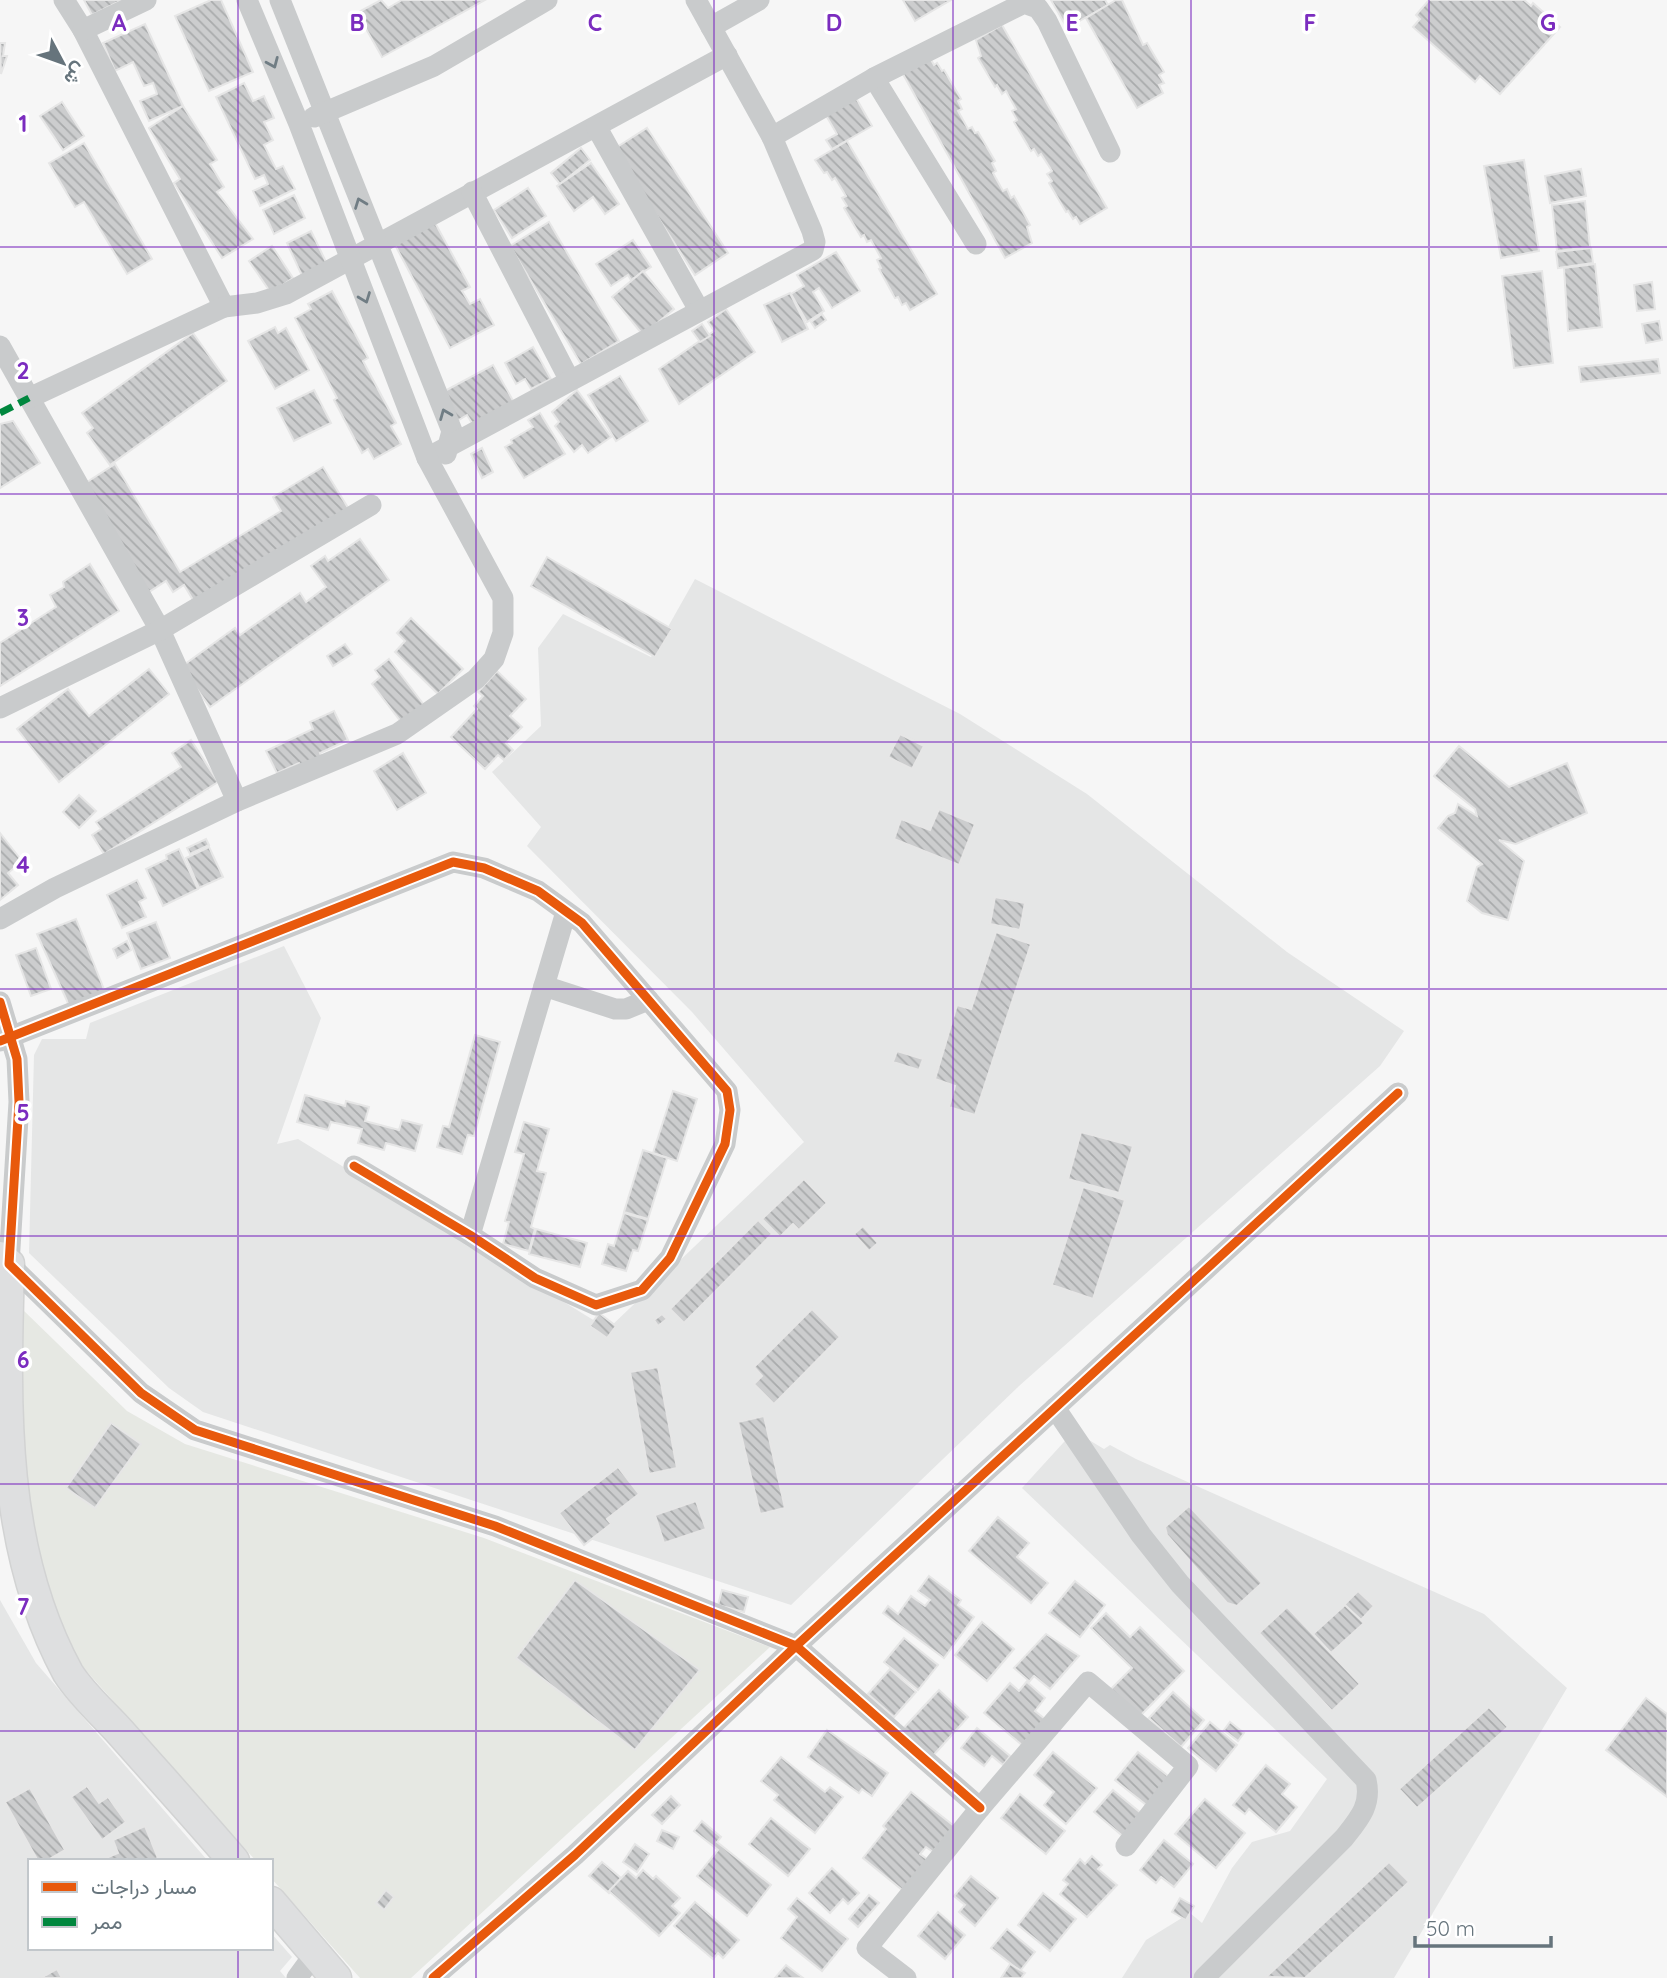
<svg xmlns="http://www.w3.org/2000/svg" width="1667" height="1978" font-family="Quicksand,Vazirmatn,sans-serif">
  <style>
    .built { fill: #e5e6e6 }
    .park { fill: #e6e8e3 }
    .building { fill: url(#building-back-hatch); stroke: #e6e6e6; stroke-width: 2 }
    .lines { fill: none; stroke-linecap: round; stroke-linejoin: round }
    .secondary-casing { stroke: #d2d3d3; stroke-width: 33 }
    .street { stroke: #c9cbcc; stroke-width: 21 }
    .secondary { stroke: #dedfe0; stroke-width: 30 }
    .quiet { stroke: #00873e; stroke-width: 7; stroke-dasharray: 14 7; stroke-linecap: butt }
    .cycleway-casing { stroke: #fff; stroke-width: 13 }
    .cycleway { stroke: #e8590c; stroke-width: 9 }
    .oneway { stroke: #707d84 }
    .grid { fill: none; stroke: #7b2cbf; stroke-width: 2; stroke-opacity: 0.55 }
    .grid-label { font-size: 23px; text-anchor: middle; font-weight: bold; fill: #7b2cbf; stroke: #fff; stroke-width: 7; stroke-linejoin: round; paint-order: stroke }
  </style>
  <defs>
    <pattern id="building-back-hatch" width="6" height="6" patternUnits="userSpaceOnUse" patternTransform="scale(1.75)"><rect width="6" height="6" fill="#cccdce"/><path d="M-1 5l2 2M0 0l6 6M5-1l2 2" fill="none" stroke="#a9abac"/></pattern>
  </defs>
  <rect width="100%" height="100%" fill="#f6f6f6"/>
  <g class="built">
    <path d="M695 579 960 714 1087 794 1287 952 1404 1031 1380 1066 1019 1386 791 1605 203 1412 169 1388 29 1253 34 1055 42 1039H86L90 1023 284 946 321 1018 277 1144 298 1139 608 1329 804 1142 692 1012 527 846 541 827 492 772 541 726 538 648 563 614 651 657Z"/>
    <path d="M1074 1431 1104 1449 1110 1445 1136 1459 1484 1614 1567 1688 1394 1978H1122L1146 1940 1190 1913 1202 1923 1232 1868 1252 1842 1290 1831 1327 1779 1022 1488Z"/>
    <path d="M0 1600 36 1663 208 1861H30V1948H271V1933L292 1957 280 1971 286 1978H0Z"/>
  </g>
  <path class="park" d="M21 1308 127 1411 185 1444 484 1538 770 1647 411 1978H360L271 1878V1861H256L73 1656 30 1544 20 1453Z"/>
  <g class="building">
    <path d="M84 0H122L92 15Z"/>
    <path d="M211 0H221L253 72 209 91 175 16Z"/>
    <path d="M381 0 388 8 402 0H485L382 57 357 13Z"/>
    <path d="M903 0H951L915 21Z"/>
    <path d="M1051 0H1105L1108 5 1067 28Z"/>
    <path d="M1116 0H1122L1143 45 1147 43 1164 72 1159 75 1164 83 1159 85 1163 93 1137 108 1086 18Z"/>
    <path d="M1429 0H1524L1531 6 1533 3 1560 27 1500 94 1480 76 1475 82 1413 27 1420 19 1416 15Z"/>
    <path d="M145 24 183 106 149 121 140 101 157 94 153 83 144 86 133 62 115 71 103 43Z"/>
    <path d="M1002 25 1107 208 1080 224 1076 217 1073 219 1068 211 1066 212 1049 183 1052 181 1047 174 1052 171 1041 154 1038 156 1034 149 1031 151 1014 122 1017 120 1012 111 1016 109 1006 91 1002 94 997 85 995 87 978 58 981 56 976 40Z"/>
    <path d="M0 43H5L3 56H7L1 74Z"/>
    <path d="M930 58 934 65 937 63 942 71 944 70 961 99 958 101 962 109 958 111 968 129 972 127 975 133 978 132 995 161 992 163 996 171 993 173 1003 191 1007 189 1011 198 1014 196 1030 225 1027 227 1032 243 1005 258 903 74Z"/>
    <path d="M244 83 253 101 264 96 274 118 264 122 273 140 264 145 276 169 283 166 295 189 260 206 253 191 268 184 264 175 255 179 216 97Z"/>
    <path d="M856 98 872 126 832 149 826 140 837 134 824 112Z"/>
    <path d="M62 102 84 136 63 150 40 116Z"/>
    <path d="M183 106 217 160 210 164 224 187 217 192 253 239 222 258 174 183 180 179 149 128Z"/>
    <path d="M647 128 728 253 695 275 614 149Z"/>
    <path d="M847 141 937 294 910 310 906 303 902 305 898 297 895 298 879 269 881 268 877 260 881 258 871 240 867 242 864 235 861 237 844 208 847 206 842 198 846 196 835 178 832 180 827 172 824 173 815 160Z"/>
    <path d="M84 143 152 259 127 274 84 202 75 207 49 163Z"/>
    <path d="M581 148 590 160 560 184 551 173Z"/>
    <path d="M1524 160 1539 251 1501 258 1484 166Z"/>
    <path d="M591 163 619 204 605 214 593 197 574 211 557 186Z"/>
    <path d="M1581 169 1586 196 1550 203 1545 176Z"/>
    <path d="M528 188 546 216 512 238 494 210Z"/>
    <path d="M294 195 305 218 274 234 263 210Z"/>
    <path d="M1585 201 1590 247 1557 251 1552 205Z"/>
    <path d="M434 221 470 287 462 291 470 304 480 299 494 325 450 348 394 243Z"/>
    <path d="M549 222 619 341 581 364 510 246Z"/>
    <path d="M311 231 328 266 303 278 287 243Z"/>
    <path d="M633 240 651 267 631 280 628 275 611 286 596 264Z"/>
    <path d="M272 246 293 278 271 293 249 261Z"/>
    <path d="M1591 248 1593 263 1558 268 1556 252Z"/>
    <path d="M836 252 860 291 832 308 819 288 813 292 824 311 807 322 791 294 804 286 797 275Z"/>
    <path d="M1595 264 1602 327 1568 331 1564 268Z"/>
    <path d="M643 271 674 309 643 335 612 297Z"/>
    <path d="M1542 271 1553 363 1514 368 1502 276Z"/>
    <path d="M1652 282 1655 309 1637 311 1634 285Z"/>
    <path d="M332 291 368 358 363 361 396 423 391 426 401 444 374 459 368 449 362 453 334 400 337 398 295 318 311 309 308 304Z"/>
    <path d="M790 293 808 329 782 342 764 305Z"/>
    <path d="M726 309 755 352 679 404 659 369 714 331 708 322Z"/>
    <path d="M822 314 826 320 815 328 811 322Z"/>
    <path d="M1659 321 1662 340 1646 343 1642 324Z"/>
    <path d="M702 324 710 336 700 342 692 331Z"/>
    <path d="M275 327 278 333 286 328 309 370 275 389 248 341Z"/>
    <path d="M193 333 227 381 110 465 87 433 93 428 82 413Z"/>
    <path d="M533 347 551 379 531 389 525 379 516 384 505 363Z"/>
    <path d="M1658 359 1660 373 1581 382 1579 367Z"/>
    <path d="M493 365 516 406 475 428 467 415 457 421 441 393Z"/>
    <path d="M620 376 648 421 616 441 588 395Z"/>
    <path d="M314 390 331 423 294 441 277 408Z"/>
    <path d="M577 390 611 437 588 453 582 445 574 452 555 426 559 422 552 412Z"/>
    <path d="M540 413 565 454 524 478 505 447 512 443 511 440 533 427 528 420Z"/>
    <path d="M13 421 40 463 0 488V424Z"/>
    <path d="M482 448 493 472 482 478 471 454Z"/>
    <path d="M115 464 180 572 281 511 273 497 323 467 350 511 196 605 184 585 173 592 166 581 149 592 84 484Z"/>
    <path d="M360 539 389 580 210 707 181 667 235 628 240 635 300 593 306 602 326 587 311 566 325 556 328 561Z"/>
    <path d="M547 557 672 629 655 657 531 586Z"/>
    <path d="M90 564 119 611 0 686V643L56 607 50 595 64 587 63 582Z"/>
    <path d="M411 618 463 669 438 694 395 652 405 641 397 633Z"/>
    <path d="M345 644 352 654 333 666 327 656Z"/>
    <path d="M389 659 424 705 402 723 372 684 380 677 375 670Z"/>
    <path d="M149 669 169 694 59 782 17 729 68 689 89 716Z"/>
    <path d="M497 671 526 699 510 716 522 727 506 743 513 750 504 760 498 755 485 769 451 737 477 709 474 706 483 696 478 692Z"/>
    <path d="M334 711 348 740 320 753 324 762 303 772 299 763 277 773 266 751 313 729 310 722Z"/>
    <path d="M900 734 924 746 912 769 888 757Z"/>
    <path d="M191 740 218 782 104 854 92 835 101 829 96 822 181 767 172 753Z"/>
    <path d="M1459 746 1509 787 1567 763 1587 813 1516 844 1499 840 1524 861 1508 920 1482 913 1467 901 1477 867 1482 864 1438 828 1448 816 1455 813 1458 804 1477 816 1475 809 1434 776Z"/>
    <path d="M403 753 426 793 397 810 374 771Z"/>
    <path d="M79 795 96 811 79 828 63 812Z"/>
    <path d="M939 809 975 824 959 865 894 839 901 819 930 830Z"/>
    <path d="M0 833 22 861 8 873 18 885 0 900Z"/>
    <path d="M206 839 209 845 190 854 187 848Z"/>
    <path d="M209 847 223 877 199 888 186 858Z"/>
    <path d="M179 849 198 889 163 906 146 869 167 859 166 855Z"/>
    <path d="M137 880 146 898 139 902 146 917 122 928 107 895Z"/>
    <path d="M995 897 1025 903 1020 930 990 924Z"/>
    <path d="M76 919 107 997 72 1012 37 934Z"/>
    <path d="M156 922 170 958 141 969 127 933Z"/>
    <path d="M996 932 1031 944 975 1115 949 1107 955 1086 935 1079 957 1005 971 1009Z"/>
    <path d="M127 941 131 950 117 958 113 949Z"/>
    <path d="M36 948 51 989 31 996 16 955Z"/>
    <path d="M475 1035 500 1042 474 1136 468 1135 462 1154 437 1147 443 1126 449 1127Z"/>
    <path d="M897 1051 923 1059 919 1070 893 1062Z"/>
    <path d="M673 1091 697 1099 677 1161 653 1153Z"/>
    <path d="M305 1095 345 1106 346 1101 369 1107 365 1121 399 1130 402 1120 422 1125 415 1151 386 1143 384 1150 358 1143 362 1129 331 1122 328 1130 297 1122Z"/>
    <path d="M524 1122 549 1129 537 1171 546 1173 531 1227 535 1229 529 1251 503 1244 509 1222 505 1221 524 1154 515 1152Z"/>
    <path d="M1081 1132 1133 1146 1119 1193 1068 1179Z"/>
    <path d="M643 1150 667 1158 648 1219 624 1212Z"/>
    <path d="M804 1179 827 1203 799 1230 793 1224 780 1237 762 1219Z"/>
    <path d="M1083 1187 1125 1200 1093 1299 1052 1285Z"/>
    <path d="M624 1213 648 1220 638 1251 633 1250 626 1271 602 1264 608 1244 614 1246Z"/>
    <path d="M758 1220 772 1234 684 1323 670 1309Z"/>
    <path d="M863 1226 878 1243 869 1251 854 1234Z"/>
    <path d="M536 1229 587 1243 580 1267 529 1254Z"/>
    <path d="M812 1309 840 1337 774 1404 754 1384 762 1376 754 1367Z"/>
    <path d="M599 1313 616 1326 607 1338 590 1326Z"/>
    <path d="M662 1314 667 1319 658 1326 654 1320Z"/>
    <path d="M658 1367 677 1468 649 1474 630 1372Z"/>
    <path d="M764 1416 785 1508 760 1514 738 1422Z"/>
    <path d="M111 1423 141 1444 95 1508 66 1488Z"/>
    <path d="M618 1467 639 1494 607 1519 611 1524 584 1545 559 1513Z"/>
    <path d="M696 1501 706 1529 664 1543 655 1515Z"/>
    <path d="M1189 1506 1262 1583 1237 1606 1227 1603 1167 1535 1165 1527Z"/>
    <path d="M998 1517 1029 1543 1017 1557 1048 1583 1031 1603 969 1551Z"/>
    <path d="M929 1576 961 1600 958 1605 974 1617 944 1658 883 1613 888 1606 898 1614 911 1596 925 1606 930 1600 918 1591Z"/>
    <path d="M575 1580 700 1670 635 1750 516 1658Z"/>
    <path d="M1075 1581 1105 1605 1080 1637 1049 1613Z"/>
    <path d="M722 1590 748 1597 744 1612 718 1605Z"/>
    <path d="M1358 1591 1374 1606 1361 1620 1344 1605Z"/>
    <path d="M1345 1605 1364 1623 1331 1653 1313 1634Z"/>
    <path d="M1287 1607 1360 1684 1332 1711 1259 1633Z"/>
    <path d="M1106 1613 1130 1637 1140 1627 1184 1671 1139 1717 1111 1689 1132 1668 1091 1628Z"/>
    <path d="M982 1622 1014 1649 987 1681 955 1655Z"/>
    <path d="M1046 1634 1079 1656 1050 1689 1034 1676 1028 1683 1045 1698 1035 1711 1045 1719 1022 1745 984 1713 1010 1683 1019 1691 1028 1680 1014 1668Z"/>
    <path d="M904 1638 938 1665 918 1690 884 1662Z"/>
    <path d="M890 1669 916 1692 894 1717 868 1694Z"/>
    <path d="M939 1690 968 1717 930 1759 900 1732Z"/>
    <path d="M1173 1692 1204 1720 1181 1747 1149 1718Z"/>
    <path d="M1646 1698 1667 1714V1797L1606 1750Z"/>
    <path d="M1489 1707 1508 1727 1417 1808 1399 1789Z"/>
    <path d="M1210 1722 1237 1745 1216 1771 1188 1748Z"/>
    <path d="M1230 1722 1244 1733 1238 1741 1224 1730Z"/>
    <path d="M977 1728 1010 1756 1003 1765 992 1756 984 1766 961 1748Z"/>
    <path d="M827 1730 888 1773 872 1796 862 1789 859 1793 808 1757Z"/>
    <path d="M1053 1752 1097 1788 1066 1824 1044 1805 1054 1792 1034 1775Z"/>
    <path d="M1138 1752 1168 1776 1150 1808 1115 1780Z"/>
    <path d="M781 1757 825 1792 830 1787 843 1797 815 1833 774 1800 778 1795 761 1781Z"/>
    <path d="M1266 1765 1290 1784 1282 1794 1297 1807 1276 1832 1249 1809 1245 1814 1233 1805Z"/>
    <path d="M87 1786 99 1803 108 1797 126 1822 102 1840 71 1797Z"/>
    <path d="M30 1788 65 1850 46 1861H38L5 1802Z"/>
    <path d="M1113 1790 1142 1814 1124 1837 1094 1812Z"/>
    <path d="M911 1792 954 1826 933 1852 926 1847 920 1854 931 1862 906 1893 863 1858 886 1829 883 1826Z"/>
    <path d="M1020 1794 1065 1831 1046 1854 1001 1818Z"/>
    <path d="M671 1796 680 1805 662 1824 652 1815Z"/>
    <path d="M1205 1799 1245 1833 1216 1868 1175 1834Z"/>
    <path d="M771 1818 810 1849 788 1876 749 1844Z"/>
    <path d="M702 1821 721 1837 717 1842 771 1885 747 1916 697 1876 718 1850 694 1831Z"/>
    <path d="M145 1826 158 1858 151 1861H107L106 1858 118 1853 113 1840Z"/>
    <path d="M662 1830 679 1837 673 1849 657 1841Z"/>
    <path d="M1164 1840 1193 1864 1174 1887 1161 1877 1156 1883 1140 1870Z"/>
    <path d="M635 1844 649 1854 637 1872 623 1862Z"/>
    <path d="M1092 1856 1102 1865 1098 1869 1117 1885 1087 1917 1060 1894 1068 1884 1063 1880 1080 1859 1085 1864Z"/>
    <path d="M602 1862 621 1878 609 1893 589 1876Z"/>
    <path d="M1389 1862 1409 1882 1305 1978 1266 1977Z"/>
    <path d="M832 1868 859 1893 848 1904 843 1899 830 1913 809 1893Z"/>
    <path d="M643 1870 653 1879 656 1876 680 1898 672 1906 680 1913 659 1936 609 1891 628 1871 636 1878Z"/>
    <path d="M971 1876 998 1898 975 1926 959 1912 965 1905 954 1896Z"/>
    <path d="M386 1890 394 1897 384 1910 376 1903Z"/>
    <path d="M1043 1893 1076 1919 1050 1951 1018 1925Z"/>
    <path d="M869 1895 879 1903 858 1927 849 1919Z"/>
    <path d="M797 1898 848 1939 822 1971 781 1938 797 1917 788 1909Z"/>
    <path d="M1180 1898 1194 1906 1186 1920 1172 1912Z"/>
    <path d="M695 1902 739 1940 723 1958 718 1953 713 1959 674 1926Z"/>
    <path d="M938 1912 965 1935 945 1959 918 1936Z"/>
    <path d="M1007 1929 1035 1952 1020 1971 991 1948Z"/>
    <path d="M1010 1964 1025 1973 1021 1978H1001Z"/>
    <path d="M786 1965 803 1978H775Z"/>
    <path d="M57 1969 62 1978H41Z"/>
  </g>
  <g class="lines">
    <g class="secondary-casing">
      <g id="secondary">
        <path d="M0 1257 9 1264C5 1406 0 1548 68 1673 82 1695 104 1714 121 1733 159 1776 197 1818 234 1861"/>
        <path d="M271 1902 336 1978"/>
      </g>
    </g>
    <g class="street">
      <path d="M64 0 83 30 224 307 257 303 286 294 727 55"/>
      <path d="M280 0 452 431 446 454"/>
      <path d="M711 27 759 0"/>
      <path d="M83 30 146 0"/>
      <path d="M874 78 976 244"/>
      <path d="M314 117 434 66 547 0"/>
      <path d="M597 128 699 310"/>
      <path d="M772 137 874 78 1024 3 1038 8 1047 21 1110 152"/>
      <path d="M472 192 569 379"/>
      <path d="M0 346 160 630 237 801"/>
      <path d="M29 398 224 307"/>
      <path d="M427 458 813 250 815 242 812 231 772 137 696 0"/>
      <path d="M0 708 160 630 371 505"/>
      <path d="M0 919 55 888 237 801 397 734 476 679 494 659 503 633V598L427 458 299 124 247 0"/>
      <path d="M544 986 615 1009H626L648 1000"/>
      <path d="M0 1002 17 1059 19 1102 9 1264 141 1393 195 1430 495 1526 796 1646 980 1808"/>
      <path d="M0 1041 453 862 484 868 538 891 582 923 727 1091 730 1110 725 1144 670 1258 642 1290 596 1305 535 1278 470 1235 354 1166"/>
      <path d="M470 1235 566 912"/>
      <path d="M1055 1408 1141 1535 1180 1584 1366 1780C1372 1805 1359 1819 1344 1838L1204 1978"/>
      <path d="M297 1978 316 1952"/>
      <path d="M433 1978 575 1855 796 1646 1398 1093"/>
      <path d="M906 1978 867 1948 980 1808 1088 1682 1188 1766 1126 1846"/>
    </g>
    <use href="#secondary" class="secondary"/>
    <path class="quiet" d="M0 413 29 398"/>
    <g class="cycleway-casing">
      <g id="cycleway">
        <path d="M0 1002 17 1059 19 1102 9 1264 141 1393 195 1430 495 1526 796 1646 980 1808"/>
        <path d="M0 1041 453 862 484 868 538 891 582 923 727 1091 730 1110 725 1144 670 1258 642 1290 596 1305 535 1278 470 1235 354 1166"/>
        <path d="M433 1978 575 1855 796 1646 1398 1093"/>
      </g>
    </g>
    <use href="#cycleway" class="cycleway"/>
  </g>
  <defs><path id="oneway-chevron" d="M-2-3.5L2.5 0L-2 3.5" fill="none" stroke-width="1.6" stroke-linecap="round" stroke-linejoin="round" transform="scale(1.75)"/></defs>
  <g class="oneway">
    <use href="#oneway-chevron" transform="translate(273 63) rotate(67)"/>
    <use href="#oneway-chevron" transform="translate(360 203) rotate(-111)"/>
    <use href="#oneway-chevron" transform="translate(365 298) rotate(69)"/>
    <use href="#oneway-chevron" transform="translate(445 414) rotate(-112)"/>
  </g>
  <path class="grid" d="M238 0V1861M476 0V1978M714 0V1978M953 0V1978M1191 0V1978M1429 0V1978M0 247H1667M0 494H1667M0 742H1667M0 989H1667M0 1236H1667M0 1484H1667M0 1731H1667M238 1948V1978"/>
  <g class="grid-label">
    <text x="119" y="31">A</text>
    <text x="357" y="31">B</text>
    <text x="595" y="31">C</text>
    <text x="834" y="31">D</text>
    <text x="1072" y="31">E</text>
    <text x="1310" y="31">F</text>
    <text x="1548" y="31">G</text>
    <text x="23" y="132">1</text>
    <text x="23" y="379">2</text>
    <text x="23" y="626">3</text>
    <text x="23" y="873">4</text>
    <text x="23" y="1121">5</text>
    <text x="23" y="1368">6</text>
    <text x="23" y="1615">7</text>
  </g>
  <rect x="28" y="1859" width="245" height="91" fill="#ffffff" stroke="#c2c7cb" stroke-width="2"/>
  <rect x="42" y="1882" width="35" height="10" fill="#e8590c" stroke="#c2c7cb" stroke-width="2"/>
  <text x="91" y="1894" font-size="21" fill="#66747c">مسار دراجات</text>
  <rect x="42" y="1917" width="35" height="10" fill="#00873e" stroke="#c2c7cb" stroke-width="2"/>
  <text x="91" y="1929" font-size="21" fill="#66747c">ممر</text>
  <g transform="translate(63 63) rotate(131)" stroke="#ffffff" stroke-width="5" paint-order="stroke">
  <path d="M0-5L12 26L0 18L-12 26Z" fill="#66747c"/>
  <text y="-10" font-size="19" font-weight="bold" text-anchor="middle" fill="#66747c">ش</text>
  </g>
  <path d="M1415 1936v10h136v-10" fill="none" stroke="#66747c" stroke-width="3.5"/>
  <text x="1426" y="1936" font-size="21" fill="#66747c" stroke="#ffffff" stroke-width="5" paint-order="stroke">50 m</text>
</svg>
